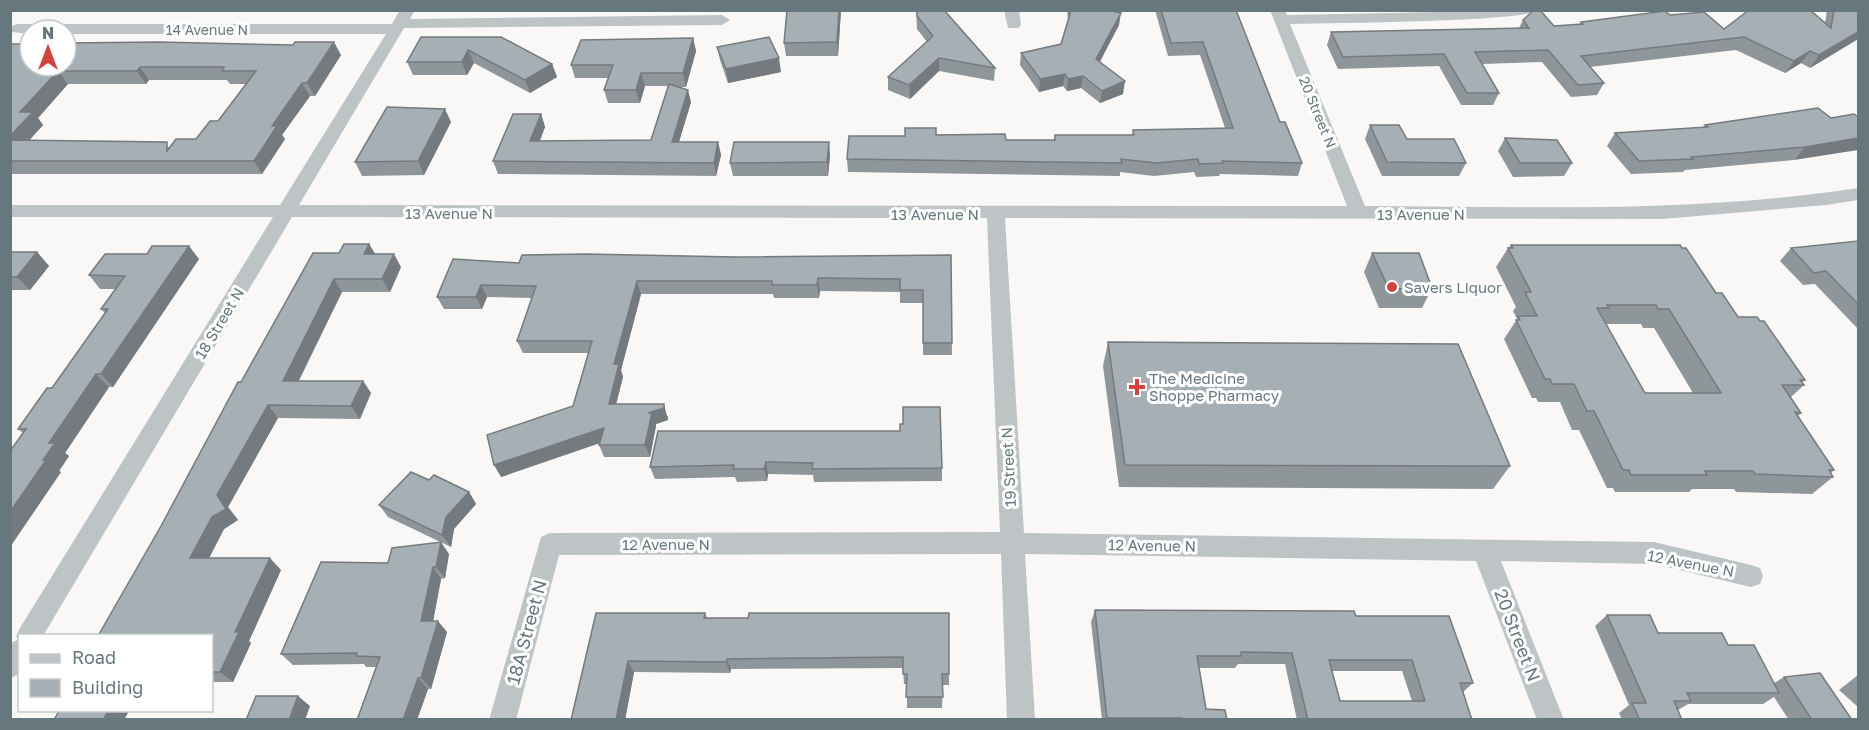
<svg xmlns="http://www.w3.org/2000/svg" width="1869" height="730" font-family="'Golos Text',sans-serif">
  <style>
    .lines { fill: none; stroke-linecap: round; stroke-linejoin: round }
    .minor { fill: #bec4c6; fill-rule: evenodd }
    .wall { fill: #8f969a; fill-rule: evenodd }
    .shaded-wall { fill: #747a7d }
    .building { fill: #a6afb3; stroke: #747a7d; stroke-width: 1.5; fill-rule: evenodd }
    .poi-dot { fill: #d0463f; stroke: #fff; stroke-width: 2 }
    .labels { text-anchor: middle; dominant-baseline: central; stroke-width: 6; stroke-linejoin: round; paint-order: stroke }
    .far-street-label { font-size: 14px; fill: #66787e; stroke: #fff }
    .street-label { font-size: 15px; fill: #66787e; stroke: #fff }
    .poi-label { font-size: 15px; fill: #66787e; stroke: #fff; text-anchor: start }
    .near-street-label { font-size: 18px; fill: #66787e; stroke: #fff }
  </style>
  <rect width="100%" height="100%" fill="#f9f8f7"/>
  <g class="lines">
    <g class="minor">
      <path d="M400 10H415L410 19 722 15 730 20 722 25 404 28 299 205 1347 206 1270 10H1285L1287 15 1539 10C1526 22 1323 23 1290 24L1365 206C1529 207 1695 213 1858 188V200L1826 205 1662 219 1005 218 1024 533 1654 542 1751 565 1760 568 1763 576 1760 584 1751 587 1654 564 1501 561 1564 720H1537L1476 561 1025 554 1035 720H1007L1001 554 559 555 516 720H489L541 537 550 533 1000 532 987 218 292 217 43 636H20V674L10 678V643L18 640 16 636 20 628 273 217H10V205H280L386 34H66V30H30V34L12 32 10 27 17 24H392Z"/>
      <path d="M1004 10H1019L1021 25 1018 28H1008Z"/>
    </g>
  </g>
  <g class="wall">
    <path d="M787 10H841L838 56H786L784 43Z"/>
    <path d="M916 10H959L944 11 995 68 994 81 939 71 910 99 888 90V77L927 42 917 29Z"/>
    <path d="M1067 10H1107L1119 25 1100 61 1123 94 1100 103 1081 88 1067 91 1063 86 1039 92 1020 65 1021 53 1061 44 1068 20Z"/>
    <path d="M1155 10H1236L1280 122 1302 163 1298 176 1220 174 1219 176 1196 177 1194 172 1154 176 1120 172V176L848 172 847 159 905 136 936 135 1006 140H1054L1055 135H1132L1133 130 1225 128 1200 55 1168 56Z"/>
    <path d="M1827 10H1858V39L1810 68 1801 63 1785 73 1736 50 1590 67 1604 83 1597 95 1571 97 1542 62 1482 64 1499 93 1493 105H1461L1439 66 1338 69 1327 45 1331 32 1519 28 1523 20 1554 26 1579 25 1581 22 1670 15 1724 29 1825 23Z"/>
    <path d="M421 37 552 64 557 77 530 93 474 63 467 75H413L407 62Z"/>
    <path d="M693 38 696 51 686 87H678L691 102 679 142H718L721 155 716 176 498 174 493 161 541 114 545 127 540 141 651 140 668 86H645L640 103H608L604 90 608 78H575L571 65Z"/>
    <path d="M10 44 341 55 315 96H310L282 135 285 139 262 174H10ZM149 80H227L230 84H247L218 121 196 139 170 147 29 140 43 125 38 118 68 84H146Z"/>
    <path d="M717 47 781 72 728 83 720 60Z"/>
    <path d="M1831 118 1794 160 1685 170 1683 172 1631 174 1607 146 1615 133 1703 127 1705 125Z"/>
    <path d="M451 122 424 175 362 176 355 162Z"/>
    <path d="M1370 125 1407 139 1466 163 1459 176H1382L1365 139Z"/>
    <path d="M1505 138 1572 163 1564 176 1513 177 1498 151Z"/>
    <path d="M830 155 828 176H733L730 163Z"/>
    <path d="M1858 241V329L1815 284 1803 285 1780 261 1791 248Z"/>
    <path d="M369 244 375 254 401 267 390 292H342L299 381H363L371 393 360 419 278 418 228 507 238 520 224 529 209 558 281 570 249 641 251 643 233 682H212V636L161 526 241 382 339 253Z"/>
    <path d="M1511 245 1716 293 1738 317 1805 380 1802 383 1804 385 1791 397 1801 413 1798 416 1834 470 1831 473 1833 477 1812 494 1736 492 1734 489H1692L1689 492H1615L1613 488H1607L1579 430H1572L1560 402H1538L1536 398H1532L1504 339 1517 319 1513 311 1516 307 1496 267 1508 248H1509ZM1606 324H1641L1643 328H1654L1693 393H1645Z"/>
    <path d="M10 252H37L49 266 30 290H10Z"/>
    <path d="M1372 253 1432 288 1422 308H1379L1364 272Z"/>
    <path d="M951 255 952 355H923V303H900V292L820 291 819 298H774L773 294H641L621 370 623 377 616 404 668 416V420L656 424V426L650 457H604L599 445V443L501 477 573 406 588 353H523L517 341 532 298 487 297 482 309H444L437 297 519 263 735 257Z"/>
    <path d="M199 259 113 387H109L65 453 69 456 59 471 61 472 10 547V451L23 433 18 429 52 388 105 313 101 309 115 289H100L89 275Z"/>
    <path d="M1108 342 1510 466 1493 489 1119 487 1103 366Z"/>
    <path d="M658 431 942 468V481L814 482 813 475 768 474 767 481 737 482 735 477 655 479 650 467Z"/>
    <path d="M429 480 469 492 476 504 454 529 451 547 388 517 379 505Z"/>
    <path d="M449 554 445 578 441 579 433 621 447 632 431 689H428L417 720H357L376 667H366L364 664 293 665 281 654 388 563Z"/>
    <path d="M1095 610 1356 616 1473 683 1463 692 1472 720H1297L1285 664H1238L1235 668H1199L1206 709 1227 720H1102L1091 622ZM1332 671H1402L1412 701H1340Z"/>
    <path d="M596 613H705L707 618H748L949 613V685H943L942 708H907V684H904L903 668 731 669 730 673 634 672 625 720H571Z"/>
    <path d="M1607 615 1658 633 1728 645 1774 683 1784 677 1852 720H1789L1774 697 1763 704H1688L1678 710 1682 720H1622L1619 713 1629 705 1595 626Z"/>
    <path d="M1858 675V707L1839 690Z"/>
  </g>
  <g class="shaded-wall">
    <path d="M839 10H841L838 56 837 42Z"/>
    <path d="M1121 13 1119 25 1095 71 1096 59Z"/>
    <path d="M1858 32V39L1810 68 1819 55Z"/>
    <path d="M693 38 696 51 686 87 683 73Z"/>
    <path d="M334 42 341 55 315 96 307 83Z"/>
    <path d="M468 50 474 63 467 75 462 62Z"/>
    <path d="M1810 51 1801 63 1785 73 1794 61Z"/>
    <path d="M779 58 781 72 728 83 726 69Z"/>
    <path d="M939 58V71L910 99 909 85Z"/>
    <path d="M552 64 557 77 530 93 525 80Z"/>
    <path d="M140 67 149 80 146 84 137 71Z"/>
    <path d="M58 71 68 84 38 118 43 125 18 153 10 144V136L20 112Z"/>
    <path d="M641 73 645 86 640 103 636 90Z"/>
    <path d="M1065 74 1063 86 1039 92 1040 79Z"/>
    <path d="M1083 76 1081 88 1067 91 1068 79Z"/>
    <path d="M1125 81 1123 94 1100 103 1102 91Z"/>
    <path d="M302 83 310 96 282 135 285 139 262 174 254 161 272 126Z"/>
    <path d="M688 90 691 102 675 155 672 142Z"/>
    <path d="M445 109 451 122 424 175 418 161Z"/>
    <path d="M541 114 545 127 534 154 530 141Z"/>
    <path d="M1858 138V150L1794 160 1805 147Z"/>
    <path d="M718 142 721 155 716 176 714 163Z"/>
    <path d="M829 142 830 155 828 176 827 162Z"/>
    <path d="M369 244 377 257 364 254Z"/>
    <path d="M189 246 199 259 113 387 101 374Z"/>
    <path d="M37 252 49 266 30 290 17 277Z"/>
    <path d="M394 254 401 267 390 292 382 279Z"/>
    <path d="M818 278 820 291 819 298 817 285Z"/>
    <path d="M334 279 342 292 292 393 283 381Z"/>
    <path d="M637 281 641 294 621 370 623 377 613 416 609 404 614 364Z"/>
    <path d="M481 285 487 297 482 309 476 297Z"/>
    <path d="M96 374 109 387 65 453 69 456 59 471 61 472 10 547V512L43 460 49 443Z"/>
    <path d="M363 381 371 393 360 419 351 406Z"/>
    <path d="M664 404 668 420 656 424V426L650 457 645 445 648 413Z"/>
    <path d="M268 405 278 418 228 507 238 520 224 529 203 570 190 558 217 495Z"/>
    <path d="M604 428 609 440 501 477 494 465Z"/>
    <path d="M766 462 768 474 767 481 764 469Z"/>
    <path d="M469 492 476 504 454 529 451 547 442 535 446 517Z"/>
    <path d="M441 542 449 554 445 578 436 567Z"/>
    <path d="M270 558 281 570 249 641 251 643 233 682 220 672 235 632Z"/>
    <path d="M433 567 441 579 431 632 421 621Z"/>
    <path d="M438 621 447 632 431 689 421 678Z"/>
    <path d="M727 659 731 669 730 673 726 662Z"/>
    <path d="M628 661 634 672 625 720H616Z"/>
    <path d="M418 678 428 689 417 720H403Z"/>
    <path d="M298 696 310 706 305 720H289Z"/>
    <path d="M108 711H129L124 720H103Z"/>
  </g>
  <g class="building">
    <path d="M787 10H839L837 42 784 43Z"/>
    <path d="M917 10H944L995 68 939 58 909 85 888 77 933 36 917 16Z"/>
    <path d="M1069 10H1107L1121 13 1096 59 1125 81 1102 91 1083 76 1068 79 1065 74 1040 79 1021 53 1061 44 1070 14Z"/>
    <path d="M1161 10H1236L1280 122H1285L1302 163 1222 161 1223 163 1199 164 1198 159 1156 163 1121 159 1122 163 847 159 849 136H905V128H936V135L1005 134 1006 140H1055V135H1134L1133 130 1233 128 1203 42 1171 43Z"/>
    <path d="M1534 10H1540L1554 26 1583 24 1581 22 1665 11 1670 15 1704 12 1724 29 1749 10H1810L1831 28 1834 10H1858V32L1819 55 1810 51 1794 61 1744 37 1581 56 1604 83 1578 85 1548 50 1475 52 1499 93H1467L1444 54 1343 57 1331 32 1529 28 1523 20Z"/>
    <path d="M421 37H501L552 64 525 80 468 50 462 62H407Z"/>
    <path d="M769 37 779 58 726 69 717 47Z"/>
    <path d="M693 38 683 73H641L636 90H604L613 65H571L581 40Z"/>
    <path d="M159 42 293 45 295 42H334L307 83H302L272 126H277L254 161H10V140L167 142V151L176 139H196L210 121H218L256 71H222L224 67H140L137 71H58L20 112H33L10 136V44H30V66H66V43Z"/>
    <path d="M669 84 688 90 672 142H718L714 163 493 161 513 114H541L530 141 651 140Z"/>
    <path d="M387 107 445 109 418 161 355 162Z"/>
    <path d="M1818 108 1831 118 1854 114 1858 117V138L1805 147 1691 157 1693 159 1639 161 1615 133 1708 127 1705 125Z"/>
    <path d="M1370 125H1399L1407 139H1454L1466 163 1387 162Z"/>
    <path d="M1505 138 1557 140 1572 163H1520Z"/>
    <path d="M734 142H829L827 162 730 163Z"/>
    <path d="M1858 241V304L1826 271 1814 273 1791 248Z"/>
    <path d="M344 244H369L364 254H394L382 279H334L283 381H363L351 406 268 405 217 495 226 509 212 517 190 558H270L235 632H239L220 672H212V636H98L161 526 238 382H241L313 253H339Z"/>
    <path d="M1511 245H1680L1682 248H1686L1716 293H1722L1738 317H1757L1760 321H1764L1805 380H1800L1804 385H1782L1801 413 1795 412 1834 470H1829L1833 477 1755 474 1753 471H1705L1707 475H1631L1629 470H1623L1594 411H1587L1574 384H1552L1550 379H1545L1516 320H1520L1518 316H1537L1525 292H1531L1508 248H1513ZM1607 305H1656L1658 309H1669L1721 393H1645L1597 308H1609Z"/>
    <path d="M152 246H189L101 374H96L49 443H55L43 460H46L10 512V451L26 429H18L47 388H52L108 309H101L125 276 89 275 105 254H147Z"/>
    <path d="M10 252H37L17 277H10Z"/>
    <path d="M1372 253H1419L1432 288 1389 289Z"/>
    <path d="M586 254 735 257 951 255 952 343H923V290H900V279L818 278 817 285H772V281H637L614 364H619L609 404H664V408L648 413H652L645 445H599L604 428 494 465 487 435 573 406 592 341H517L536 286 481 285 476 297H437L453 259 519 263 522 255Z"/>
    <path d="M1108 342 1458 344 1510 466 1125 465Z"/>
    <path d="M903 407H940L942 468 812 469 813 463 766 462 764 469H733L734 465 650 467 658 431H900V424H903Z"/>
    <path d="M411 472 429 480 434 475 469 492 446 517 442 535 379 505Z"/>
    <path d="M441 542 436 567H433L421 621H438L421 678H418L403 720H357L380 657 356 656 357 653 281 654 321 562 388 563 392 548Z"/>
    <path d="M1095 610 1354 611 1356 616H1449L1473 683H1460L1472 720H1308L1292 653 1241 652V656H1197L1206 709 1225 710 1227 720H1183L1182 718H1107ZM1329 660H1412L1425 701H1340Z"/>
    <path d="M596 613H705L704 618H748L749 613H949V674H942L943 697H906L907 674H903V657L727 659 726 662 628 661 616 720H571Z"/>
    <path d="M1607 615H1650L1658 633H1722L1728 645H1754L1779 693H1687L1691 701H1674L1682 720H1640L1632 703H1646Z"/>
    <path d="M1820 673 1852 720H1812L1784 677Z"/>
    <path d="M256 696H298L289 720H246Z"/>
    <path d="M59 711H108L103 720H54Z"/>
  </g>
  <g class="poi-dot">
    <circle cx="1392" cy="287" r="6"/>
    <path d="M1134 378h6v6h6v6h-6v6h-6v-6h-6v-6h6z"/>
  </g>
  <g class="labels">
    <g class="far-street-label">
      <text x="207" y="29">14 Avenue N</text>
      <text transform="translate(1318 112) rotate(68)">20 Street N</text>
    </g>
    <g class="street-label">
      <text x="449" y="213">13 Avenue N</text>
      <text x="935" y="214">13 Avenue N</text>
      <text x="1421" y="214">13 Avenue N</text>
      <text transform="translate(219 323) rotate(-59)">18 Street N</text>
      <text transform="translate(1008 467) rotate(-93)">19 Street N</text>
      <text x="666" y="544">12 Avenue N</text>
      <text transform="translate(1152 545) rotate(1)">12 Avenue N</text>
      <text transform="translate(1691 563) rotate(11)">12 Avenue N</text>
    </g>
    <g class="poi-label">
      <text x="1404" y="287">Savers Liquor</text>
      <text x="1149" y="378">The Medicine<tspan x="1149" dy="17">Shoppe Pharmacy</tspan></text>
    </g>
    <g class="near-street-label">
      <text transform="translate(526 632) rotate(-75)">18A Street N</text>
      <text transform="translate(1518 635) rotate(69)">20 Street N</text>
    </g>
  </g>
  <rect width="1869" height="730" fill="none" stroke="#66787e" stroke-width="24"/>
  <rect x="18" y="634" width="195" height="78" fill="#ffffff" stroke="#c2c9cb" stroke-width="1.5"/>
  <rect x="30" y="654" width="30" height="9" fill="#bec4c6" stroke="#c2c9cb" stroke-width="1.5"/>
  <text x="72" y="664" font-size="18" fill="#66787e">Road</text>
  <rect x="30" y="679" width="30" height="18" fill="#a6afb3" stroke="#c2c9cb" stroke-width="1.5"/>
  <text x="72" y="694" font-size="18" fill="#66787e">Building</text>
  <g transform="translate(48 48)"><circle r="28" fill="#ffffff" stroke="#c2c9cb" stroke-width="1.5"/>
  <path d="M0-4.5L10 22L0 15L-10 22Z" fill="#d0463f"/>
  <text y="-9" font-size="16" font-weight="bold" text-anchor="middle" fill="#66787e">N</text>
  </g>
</svg>
